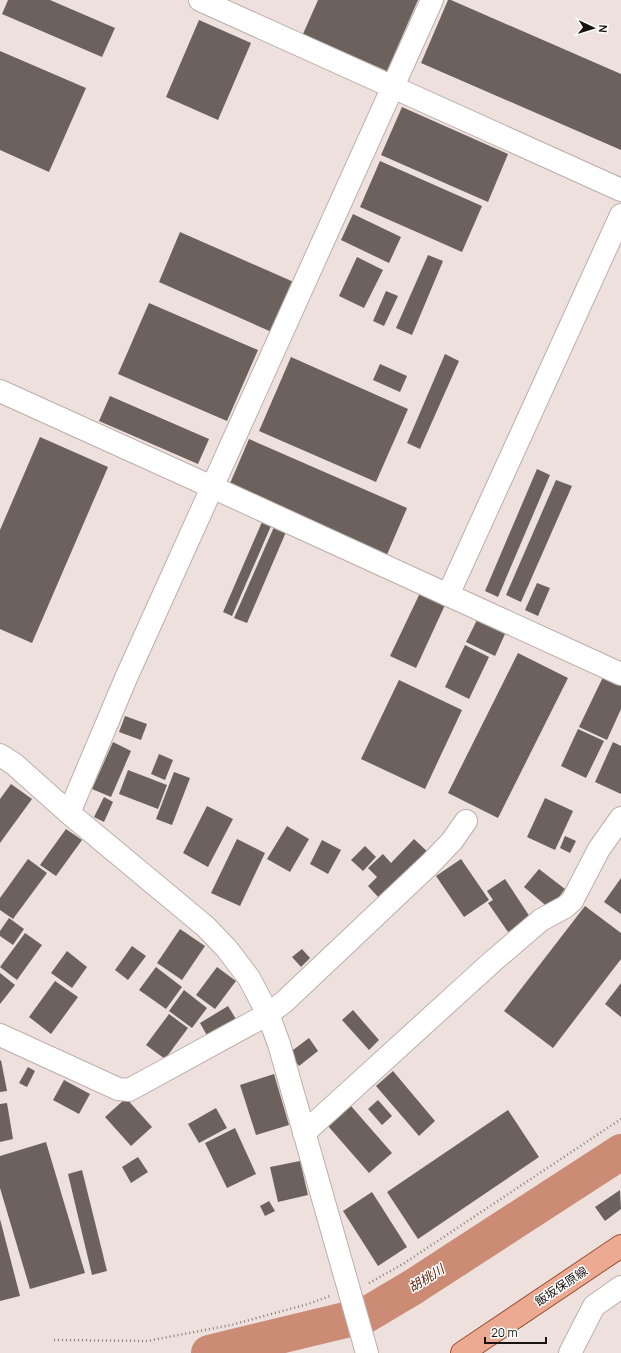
<svg xmlns="http://www.w3.org/2000/svg" width="621" height="1353" font-family="Manrope,'Noto Sans JP',sans-serif">
  <style>
    .lines { fill: none; stroke-linecap: round; stroke-linejoin: round }
    .river { stroke: #cb8b74; stroke-width: 36 }
    .building { fill: #6c615d }
    .minor-casing { stroke: #bbafab; stroke-width: 24 }
    .major-casing { stroke: #9a5136; stroke-width: 24 }
    .path { stroke: #877e7b; stroke-width: 2.5; stroke-dasharray: 1 3; stroke-linecap: butt }
    .minor { stroke: #fff; stroke-width: 22 }
    .major { stroke: #ecaa92; stroke-width: 22 }
    .labels { text-anchor: middle; dominant-baseline: central; stroke-width: 3; stroke-linejoin: round; paint-order: stroke }
    .street-label { font-size: 12px; fill: #171311; stroke: #fff }
    .water-label { font-size: 13px; font-style: italic; fill: #60250d; stroke: #fff }
  </style>
  <rect width="100%" height="100%" fill="#eee1dd"/>
  <g class="lines">
    <path class="river" d="M209 1353 366 1315 413 1287 621 1152"/>
  </g>
  <g class="building">
    <path d="M8 0H50L115 28 102 57 2 14Z"/>
    <path d="M318 0H418L387 71 303 34Z"/>
    <path d="M448 0H451L621 74V150L421 63Z"/>
    <path d="M199 20 251 43 218 120 166 97Z"/>
    <path d="M0 51 86 88 49 172 0 150Z"/>
    <path d="M402 107 508 154 488 202 381 155Z"/>
    <path d="M380 161 482 206 462 252 360 207Z"/>
    <path d="M353 214 401 237 389 263 341 240Z"/>
    <path d="M180 232 296 283 274 333 159 282Z"/>
    <path d="M428 255 443 261 412 335 396 328Z"/>
    <path d="M357 257 383 270 364 308 339 296Z"/>
    <path d="M386 291 398 296 384 326 373 321Z"/>
    <path d="M149 303 258 350 227 421 118 374Z"/>
    <path d="M445 354 459 361 420 449 407 443Z"/>
    <path d="M291 357 408 409 376 482 259 431Z"/>
    <path d="M380 364 407 376 400 392 373 380Z"/>
    <path d="M110 396 209 439 198 464 99 421Z"/>
    <path d="M40 437 108 467 32 643 0 629V530Z"/>
    <path d="M249 439 407 508 386 557 228 488Z"/>
    <path d="M537 469 550 475 498 597 485 591Z"/>
    <path d="M556 480 572 486 521 602 506 595Z"/>
    <path d="M262 522 271 526 232 616 223 612Z"/>
    <path d="M274 527 286 532 247 623 234 618Z"/>
    <path d="M537 583 550 588 538 616 525 610Z"/>
    <path d="M420 593 445 605 416 668 390 656Z"/>
    <path d="M477 620 505 634 495 656 466 642Z"/>
    <path d="M465 645 489 657 469 699 445 687Z"/>
    <path d="M518 653 568 678 498 818 448 793Z"/>
    <path d="M603 677 621 686V709L607 740 579 727Z"/>
    <path d="M399 680 462 710 425 789 361 759Z"/>
    <path d="M125 716 147 724 141 740 119 732Z"/>
    <path d="M578 729 604 741 586 778 561 766Z"/>
    <path d="M113 742 131 751 111 797 92 789Z"/>
    <path d="M613 742 621 746V794L595 782Z"/>
    <path d="M159 754 173 760 165 780 151 774Z"/>
    <path d="M128 770 167 785 158 809 119 794Z"/>
    <path d="M174 772 190 778 172 825 156 819Z"/>
    <path d="M11 784 32 799 0 843V799Z"/>
    <path d="M104 797 113 802 104 822 94 817Z"/>
    <path d="M545 798 573 811 555 850 527 837Z"/>
    <path d="M207 806 233 819 208 867 183 853Z"/>
    <path d="M287 826 309 839 290 872 267 859Z"/>
    <path d="M66 829 82 840 56 876 40 865Z"/>
    <path d="M565 836 576 841 570 853 560 848Z"/>
    <path d="M237 839 265 853 240 906 211 893Z"/>
    <path d="M414 839 431 855 380 899 368 886 377 877 368 868 383 854 391 863Z"/>
    <path d="M322 840 341 850 328 874 310 864Z"/>
    <path d="M365 846 376 857 363 871 351 860Z"/>
    <path d="M28 859 47 873 13 919 0 910V898Z"/>
    <path d="M461 859 489 900 464 917 436 876Z"/>
    <path d="M539 869 565 889 550 909 524 887Z"/>
    <path d="M621 878V914L604 902Z"/>
    <path d="M505 879 530 917 508 932 488 903 493 900 487 891Z"/>
    <path d="M585 906 621 933V959L553 1048 504 1011Z"/>
    <path d="M9 918 24 929 13 945 0 936V931Z"/>
    <path d="M180 929 205 946 182 980 157 963Z"/>
    <path d="M25 933 42 945 17 980 0 967Z"/>
    <path d="M132 946 146 956 128 980 115 970Z"/>
    <path d="M302 949 310 958 301 967 292 957Z"/>
    <path d="M67 951 87 967 72 988 51 973Z"/>
    <path d="M156 967 182 987 166 1009 139 990Z"/>
    <path d="M217 967 236 981 215 1009 196 995Z"/>
    <path d="M0 973 15 985 0 1004Z"/>
    <path d="M55 981 78 997 51 1034 29 1017Z"/>
    <path d="M621 983V1017L605 1004Z"/>
    <path d="M184 990 207 1008 192 1028 169 1011Z"/>
    <path d="M228 1006 239 1024 210 1041 200 1023Z"/>
    <path d="M353 1010 379 1040 369 1050 342 1020Z"/>
    <path d="M169 1014 188 1028 165 1059 146 1045Z"/>
    <path d="M309 1038 318 1051 299 1066 289 1053Z"/>
    <path d="M1 1060 7 1091 0 1092V1061Z"/>
    <path d="M28 1067 35 1071 27 1087 19 1083Z"/>
    <path d="M393 1071 435 1121 419 1136 376 1086Z"/>
    <path d="M274 1074 289 1125 256 1135 240 1085Z"/>
    <path d="M64 1080 90 1094 79 1114 53 1100Z"/>
    <path d="M126 1098 152 1127 131 1146 105 1117Z"/>
    <path d="M378 1100 392 1116 382 1125 368 1109Z"/>
    <path d="M7 1103 13 1139 0 1142V1104Z"/>
    <path d="M351 1106 392 1153 369 1173 328 1126Z"/>
    <path d="M216 1108 227 1128 199 1143 188 1124Z"/>
    <path d="M508 1110 539 1157 418 1239 387 1192Z"/>
    <path d="M235 1128 256 1174 227 1188 205 1143Z"/>
    <path d="M46 1142 85 1273 30 1289 0 1188V1156Z"/>
    <path d="M138 1157 148 1172 131 1183 122 1167Z"/>
    <path d="M300 1161 308 1195 278 1202 270 1167Z"/>
    <path d="M82 1170 107 1271 92 1275 68 1174Z"/>
    <path d="M620 1190 621 1209 605 1221 595 1207Z"/>
    <path d="M372 1192 407 1247 378 1266 343 1211Z"/>
    <path d="M269 1201 275 1211 265 1216 260 1206Z"/>
    <path d="M0 1219 20 1296 0 1301Z"/>
  </g>
  <g class="lines">
    <g class="minor-casing">
      <g id="minor">
        <path d="M200 0 621 190"/>
        <path d="M0 391 212 487 621 674"/>
        <path d="M448 595 621 215"/>
        <path d="M0 755 14 764 69 813 206 927 227 949 249 978 268 1014 279 1044 367 1353"/>
        <path d="M69 813 126 678 432 0"/>
        <path d="M0 1035 118 1089 129 1090 268 1014 284 1002 430 864 452 841 466 821"/>
        <path d="M304 1133 493 961 541 920 565 907 572 901 599 849 621 818"/>
        <path d="M570 1353 594 1306 621 1287"/>
      </g>
    </g>
    <g class="major-casing">
      <path id="major" d="M462 1353 621 1246"/>
    </g>
    <g class="path">
      <path d="M369 1283 403 1264 621 1119"/>
      <path d="M54 1340 147 1341 231 1325 308 1304 330 1296"/>
    </g>
    <use href="#minor" class="minor"/>
    <use href="#major" class="major"/>
  </g>
  <g class="labels">
    <g class="street-label">
      <text transform="translate(561 1286) rotate(-34)">飯坂保原線</text>
    </g>
    <g class="water-label">
      <text transform="translate(426 1278) rotate(-32)">胡桃川</text>
    </g>
  </g>
  <g transform="translate(593 28) rotate(94)" stroke="#ffffff" stroke-width="3" paint-order="stroke">
  <path d="M0-3L7 15L0 10L-7 15Z" fill="#171311"/>
  <text y="-6" font-size="11" font-weight="bold" text-anchor="middle" fill="#171311">N</text>
  </g>
  <path d="M485 1337v6h61v-6" fill="none" stroke="#171311" stroke-width="2"/>
  <text x="491" y="1337" font-size="12" fill="#171311" stroke="#ffffff" stroke-width="3" paint-order="stroke">20 m</text>
</svg>
